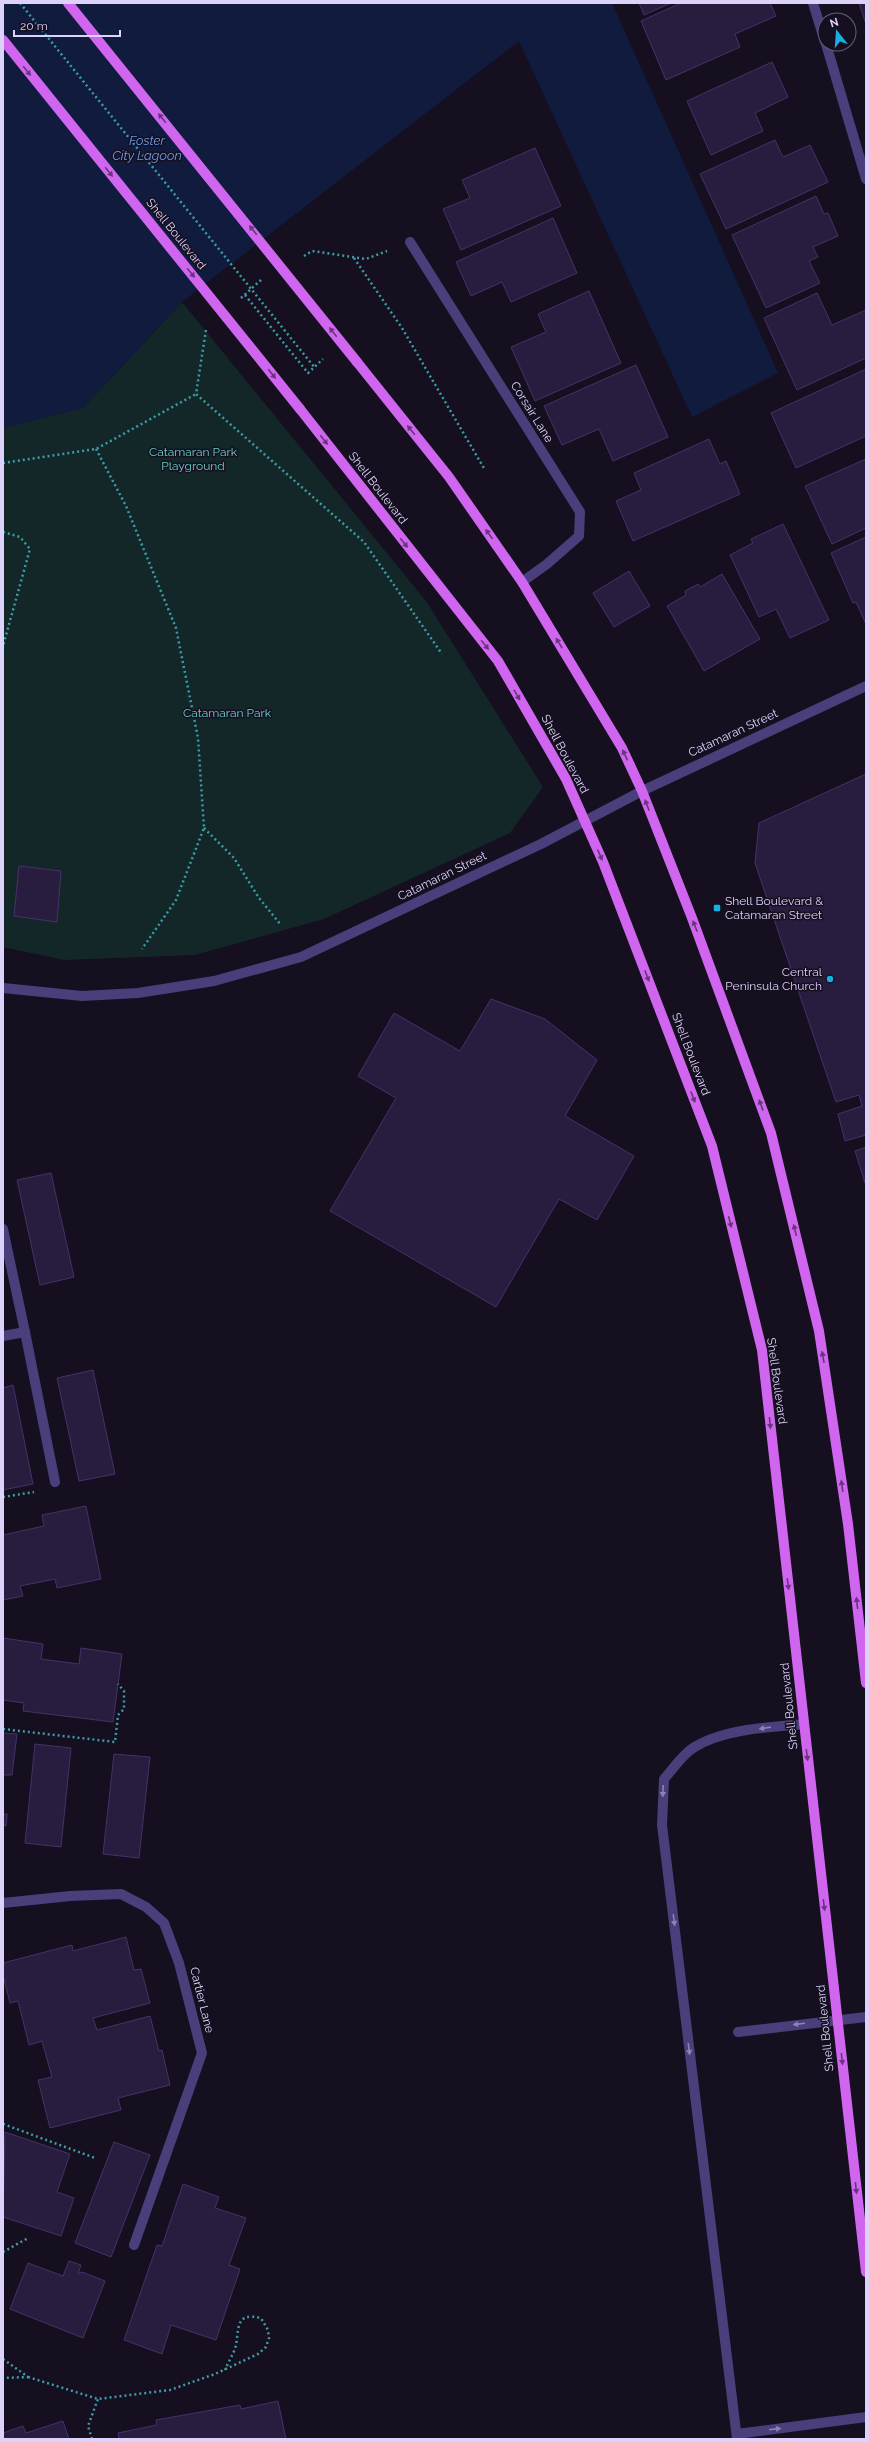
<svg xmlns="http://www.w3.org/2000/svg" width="869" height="2442" font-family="Raleway,sans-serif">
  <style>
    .green { fill: #132729 }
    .water { fill: #101b3e }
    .building { fill: #291d3f; stroke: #453268 }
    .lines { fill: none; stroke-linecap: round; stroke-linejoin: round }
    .path { stroke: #3b9da7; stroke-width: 2.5; stroke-dasharray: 2 3; stroke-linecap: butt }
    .minor { stroke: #4a3f7a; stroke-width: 10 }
    .major { stroke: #d066ef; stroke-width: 10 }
    .path-bridge { stroke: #3b9da7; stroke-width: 2.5; stroke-dasharray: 2 3; stroke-linecap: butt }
    .major-bridge { stroke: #d066ef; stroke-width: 10 }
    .oneway { fill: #69367d }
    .oneway2 { fill: #8c82b4 }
    .poi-dot { fill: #18afe1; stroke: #150f20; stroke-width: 1.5 }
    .labels { text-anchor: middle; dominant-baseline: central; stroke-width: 3; stroke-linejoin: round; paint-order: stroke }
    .street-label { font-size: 12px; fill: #ddd3fa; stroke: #150f20 }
    .park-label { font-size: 12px; fill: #67d2c8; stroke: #150f20 }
    .poi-label { font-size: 12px; fill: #ddd3fa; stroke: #150f20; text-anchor: start }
    .water-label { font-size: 13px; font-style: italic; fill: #6c9fef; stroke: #150f20 }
  </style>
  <rect width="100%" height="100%" fill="#150f20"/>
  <path class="green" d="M182 302 426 601 543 787 510 833 324 919 195 955 64 960 3 947V428L83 408Z"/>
  <path class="water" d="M3 3H612L778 373 692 417 519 41 182 302 83 408 3 428Z"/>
  <g class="building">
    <path d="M639 3H671L644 15Z"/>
    <path d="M681 3H770L776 16 735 34 740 47 666 80 641 21Z"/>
    <path d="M859 3H866V24Z"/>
    <path d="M772 62 788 97 755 113 763 131 711 155 687 101Z"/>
    <path d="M775 140 783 157 810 145 828 182 726 229 700 174Z"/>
    <path d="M535 148 561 206 461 250 443 209 470 198 462 180Z"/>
    <path d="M816 196 824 214 828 213 838 236 813 247 818 257 809 261 820 283 766 308 732 235Z"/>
    <path d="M553 218 577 273 511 302 502 282 471 296 456 262Z"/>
    <path d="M589 291 621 363 535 401 511 347 546 332 538 314Z"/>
    <path d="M817 293 832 325 866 310V358L797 390 764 318Z"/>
    <path d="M636 365 668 437 613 461 599 429 562 445 544 406Z"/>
    <path d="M866 369V436L796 468 771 413Z"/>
    <path d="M709 439 720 464 726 461 740 494 633 541 616 501 641 490 634 473Z"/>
    <path d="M866 459V528L832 544 805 486Z"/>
    <path d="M783 524 829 620 790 638 776 609 759 617 730 555 753 543 751 539Z"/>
    <path d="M866 537V624L856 602 853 603 831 553Z"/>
    <path d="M629 571 650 606 614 627 593 593Z"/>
    <path d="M722 574 760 639 704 671 667 606 686 595 685 591 698 584 700 587Z"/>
    <path d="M866 774V1135L845 1141 838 1114 862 1106 859 1095 836 1102 755 863 759 823Z"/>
    <path d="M19 866 61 871 57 922 14 916Z"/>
    <path d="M491 999 545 1019 597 1060 565 1116 634 1156 597 1220 559 1199 496 1307 330 1211 396 1098 358 1076 394 1013 460 1051Z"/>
    <path d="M866 1147V1186L855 1151Z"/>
    <path d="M51 1173 74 1277 40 1285 17 1180Z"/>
    <path d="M93 1370 115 1474 79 1481 57 1378Z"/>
    <path d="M13 1385 33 1484 3 1490V1388Z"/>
    <path d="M86 1506 101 1579 57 1588 55 1579 20 1586 23 1596 3 1600V1535L44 1526 42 1515Z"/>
    <path d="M3 1638 43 1644 41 1659 79 1664 81 1648 122 1654 113 1722 23 1711 24 1703 3 1700Z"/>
    <path d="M3 1733 17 1734 12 1775H3Z"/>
    <path d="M35 1744 71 1748 61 1847 25 1843Z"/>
    <path d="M114 1754 150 1757 139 1858 103 1854Z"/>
    <path d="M3 1814H7L6 1826 3 1825Z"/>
    <path d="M126 1937 134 1970 141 1969 150 2003 93 2018 97 2030 150 2016 159 2051 162 2050 170 2085 118 2098 121 2110 50 2128 38 2080 52 2077 42 2041 29 2045 18 2001 10 2003 3 1975V1963L72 1945 73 1951Z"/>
    <path d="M5 2132 70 2154 57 2192 74 2198 61 2236 3 2217Z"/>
    <path d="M114 2142 150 2155 111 2257 75 2243Z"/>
    <path d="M183 2184 219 2197 215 2208 246 2218 229 2265 240 2269 216 2340 171 2325 162 2354 124 2340 157 2245 162 2246Z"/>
    <path d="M69 2261 81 2265 78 2274 82 2272 105 2281 83 2338 10 2309 28 2263 63 2276Z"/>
    <path d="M278 2401 286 2439H119L118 2433 157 2425 156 2420 240 2405 241 2409Z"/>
    <path d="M63 2421 69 2439H3V2433L23 2426 26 2433Z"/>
  </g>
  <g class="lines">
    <g class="path">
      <path d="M304 256 312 251 366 259 387 251"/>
      <path d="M354 258 402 328 485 470"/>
      <path d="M245 295 308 373 323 359"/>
      <path d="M241 298 261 280"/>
      <path d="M206 330 196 394 364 542 442 654"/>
      <path d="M96 449 126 506 176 628 198 738 204 828 176 900 142 949"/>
      <path d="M3 463 96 449 196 394"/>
      <path d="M3 532 20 537 30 549 3 646"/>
      <path d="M204 828 234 858 259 898 281 925"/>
      <path d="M3 1497 34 1492"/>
      <path d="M3 1729 115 1742 118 1715 124 1709V1691L118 1684"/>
      <path d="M3 2124 95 2158"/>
      <path d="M3 2252 28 2238"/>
      <path d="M3 2359 28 2377 3 2378"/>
      <path d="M28 2377 98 2399 170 2390 215 2374 258 2354 266 2347 269 2338 268 2330 261 2318C233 2311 240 2332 235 2349 232 2356 228 2363 225 2370"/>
      <path d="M92 2439 88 2426 98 2399"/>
    </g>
    <g class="minor">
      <path d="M813 3 825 42"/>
      <path d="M826 44 866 179"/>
      <path d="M410 242 580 512 579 536 547 564 522 582"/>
      <path d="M3 988 82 996 138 993 214 981 301 957 541 844 642 791 866 686"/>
      <path d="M3 1229 25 1332"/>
      <path d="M3 1336 25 1332 55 1482"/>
      <path d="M3 1903 70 1896 121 1894 146 1907 164 1923 179 1963 202 2053 134 2245"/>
      <path d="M738 2032 866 2017"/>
      <path d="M737 2434 866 2417"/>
      <path d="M737 2439 662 1825 664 1779C673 1769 682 1755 693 1748 722 1729 770 1727 804 1724"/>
    </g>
    <g class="major">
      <path d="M357 362 449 477 522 582 622 748 642 791 692 918 771 1133 819 1331 848 1524 866 1683"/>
      <path d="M300 409 498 661 566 779 603 862 712 1146 762 1350 866 2272"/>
    </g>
    <path class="path-bridge" d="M20 3 315 368"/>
    <g class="major-bridge">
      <path d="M68 3 357 362"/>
      <path d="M3 40 300 409"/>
    </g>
  </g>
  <defs><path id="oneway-solid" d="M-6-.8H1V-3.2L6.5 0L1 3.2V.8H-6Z"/></defs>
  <g class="oneway">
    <use href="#oneway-solid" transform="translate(27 71) rotate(51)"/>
    <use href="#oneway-solid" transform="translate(162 118) rotate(-129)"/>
    <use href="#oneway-solid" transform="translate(109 172) rotate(51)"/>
    <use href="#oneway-solid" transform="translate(253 230) rotate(-129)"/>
    <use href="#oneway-solid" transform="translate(191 273) rotate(51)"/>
    <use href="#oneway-solid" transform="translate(333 332) rotate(-128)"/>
    <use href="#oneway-solid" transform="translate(272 374) rotate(51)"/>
    <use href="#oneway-solid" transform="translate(411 430) rotate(-129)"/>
    <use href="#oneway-solid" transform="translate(324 440) rotate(52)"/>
    <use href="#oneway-solid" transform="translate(489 534) rotate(-125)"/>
    <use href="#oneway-solid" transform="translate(404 543) rotate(52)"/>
    <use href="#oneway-solid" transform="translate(559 643) rotate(-121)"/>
    <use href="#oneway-solid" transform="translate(485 645) rotate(51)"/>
    <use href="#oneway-solid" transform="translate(517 695) rotate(60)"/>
    <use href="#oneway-solid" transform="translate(625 755) rotate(-115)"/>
    <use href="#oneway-solid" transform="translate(647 805) rotate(-111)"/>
    <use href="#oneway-solid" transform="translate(600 855) rotate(66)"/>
    <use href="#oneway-solid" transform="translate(695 926) rotate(-111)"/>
    <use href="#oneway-solid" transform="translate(647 976) rotate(69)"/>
    <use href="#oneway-solid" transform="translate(693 1097) rotate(69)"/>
    <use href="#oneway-solid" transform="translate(761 1105) rotate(-110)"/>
    <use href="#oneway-solid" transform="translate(730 1222) rotate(76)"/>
    <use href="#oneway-solid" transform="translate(795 1230) rotate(-103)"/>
    <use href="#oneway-solid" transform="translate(823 1357) rotate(-100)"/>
    <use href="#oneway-solid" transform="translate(770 1423) rotate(84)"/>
    <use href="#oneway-solid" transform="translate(842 1486) rotate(-98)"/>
    <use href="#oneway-solid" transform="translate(788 1584) rotate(83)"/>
    <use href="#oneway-solid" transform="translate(857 1603) rotate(-96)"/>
    <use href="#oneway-solid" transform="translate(807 1755) rotate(83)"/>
    <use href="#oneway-solid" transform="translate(824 1905) rotate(83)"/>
    <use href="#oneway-solid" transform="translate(842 2059) rotate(84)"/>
    <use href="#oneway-solid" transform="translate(856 2188) rotate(84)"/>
  </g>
  <g class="oneway2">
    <use href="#oneway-solid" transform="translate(765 1728) rotate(172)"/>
    <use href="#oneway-solid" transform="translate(663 1791) rotate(92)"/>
    <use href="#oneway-solid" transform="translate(674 1920) rotate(83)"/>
    <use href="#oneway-solid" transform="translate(799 2024) rotate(173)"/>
    <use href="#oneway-solid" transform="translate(689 2049) rotate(83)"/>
    <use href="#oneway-solid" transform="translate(775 2429) rotate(-7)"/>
  </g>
  <g class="poi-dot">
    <rect x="713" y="904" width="8" height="8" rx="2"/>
    <circle cx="830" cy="979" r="4"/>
  </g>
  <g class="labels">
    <g class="street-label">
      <text transform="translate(176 234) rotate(51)">Shell Boulevard</text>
      <text transform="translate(532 412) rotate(58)">Corsair Lane</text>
      <text transform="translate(378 488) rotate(52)">Shell Boulevard</text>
      <text transform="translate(733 733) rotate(-25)">Catamaran Street</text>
      <text transform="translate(565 754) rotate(62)">Shell Boulevard</text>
      <text transform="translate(442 876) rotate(-26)">Catamaran Street</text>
      <text transform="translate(691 1054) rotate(69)">Shell Boulevard</text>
      <text transform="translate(777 1381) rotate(82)">Shell Boulevard</text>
      <text transform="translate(789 1706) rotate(-96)">Shell Boulevard</text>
      <text transform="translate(202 2000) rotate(76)">Cartier Lane</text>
      <text transform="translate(825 2028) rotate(-96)">Shell Boulevard</text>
    </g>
    <g class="park-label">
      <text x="193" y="452">Catamaran Park<tspan x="193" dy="14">Playground</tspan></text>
      <text x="227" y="713">Catamaran Park</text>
    </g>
    <g class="poi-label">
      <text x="725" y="901">Shell Boulevard &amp;<tspan x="725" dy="14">Catamaran Street</tspan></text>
      <text x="822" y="972" text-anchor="end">Central<tspan x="822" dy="14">Peninsula Church</tspan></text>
    </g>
    <g class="water-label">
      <text x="147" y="140">Foster<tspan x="147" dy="15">City Lagoon</tspan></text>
    </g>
  </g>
  <rect width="869" height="2442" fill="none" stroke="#ddd3fa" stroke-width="8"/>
  <g transform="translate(837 32) rotate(343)"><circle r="19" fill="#150f20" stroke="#655d77"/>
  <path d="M0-3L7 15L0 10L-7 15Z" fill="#18afe1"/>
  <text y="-6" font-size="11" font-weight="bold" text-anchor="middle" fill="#ddd3fa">N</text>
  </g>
  <path d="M14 30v6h106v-6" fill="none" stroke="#ddd3fa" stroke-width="2"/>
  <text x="20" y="30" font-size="12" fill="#ddd3fa" stroke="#150f20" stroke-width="3" paint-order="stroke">20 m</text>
</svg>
